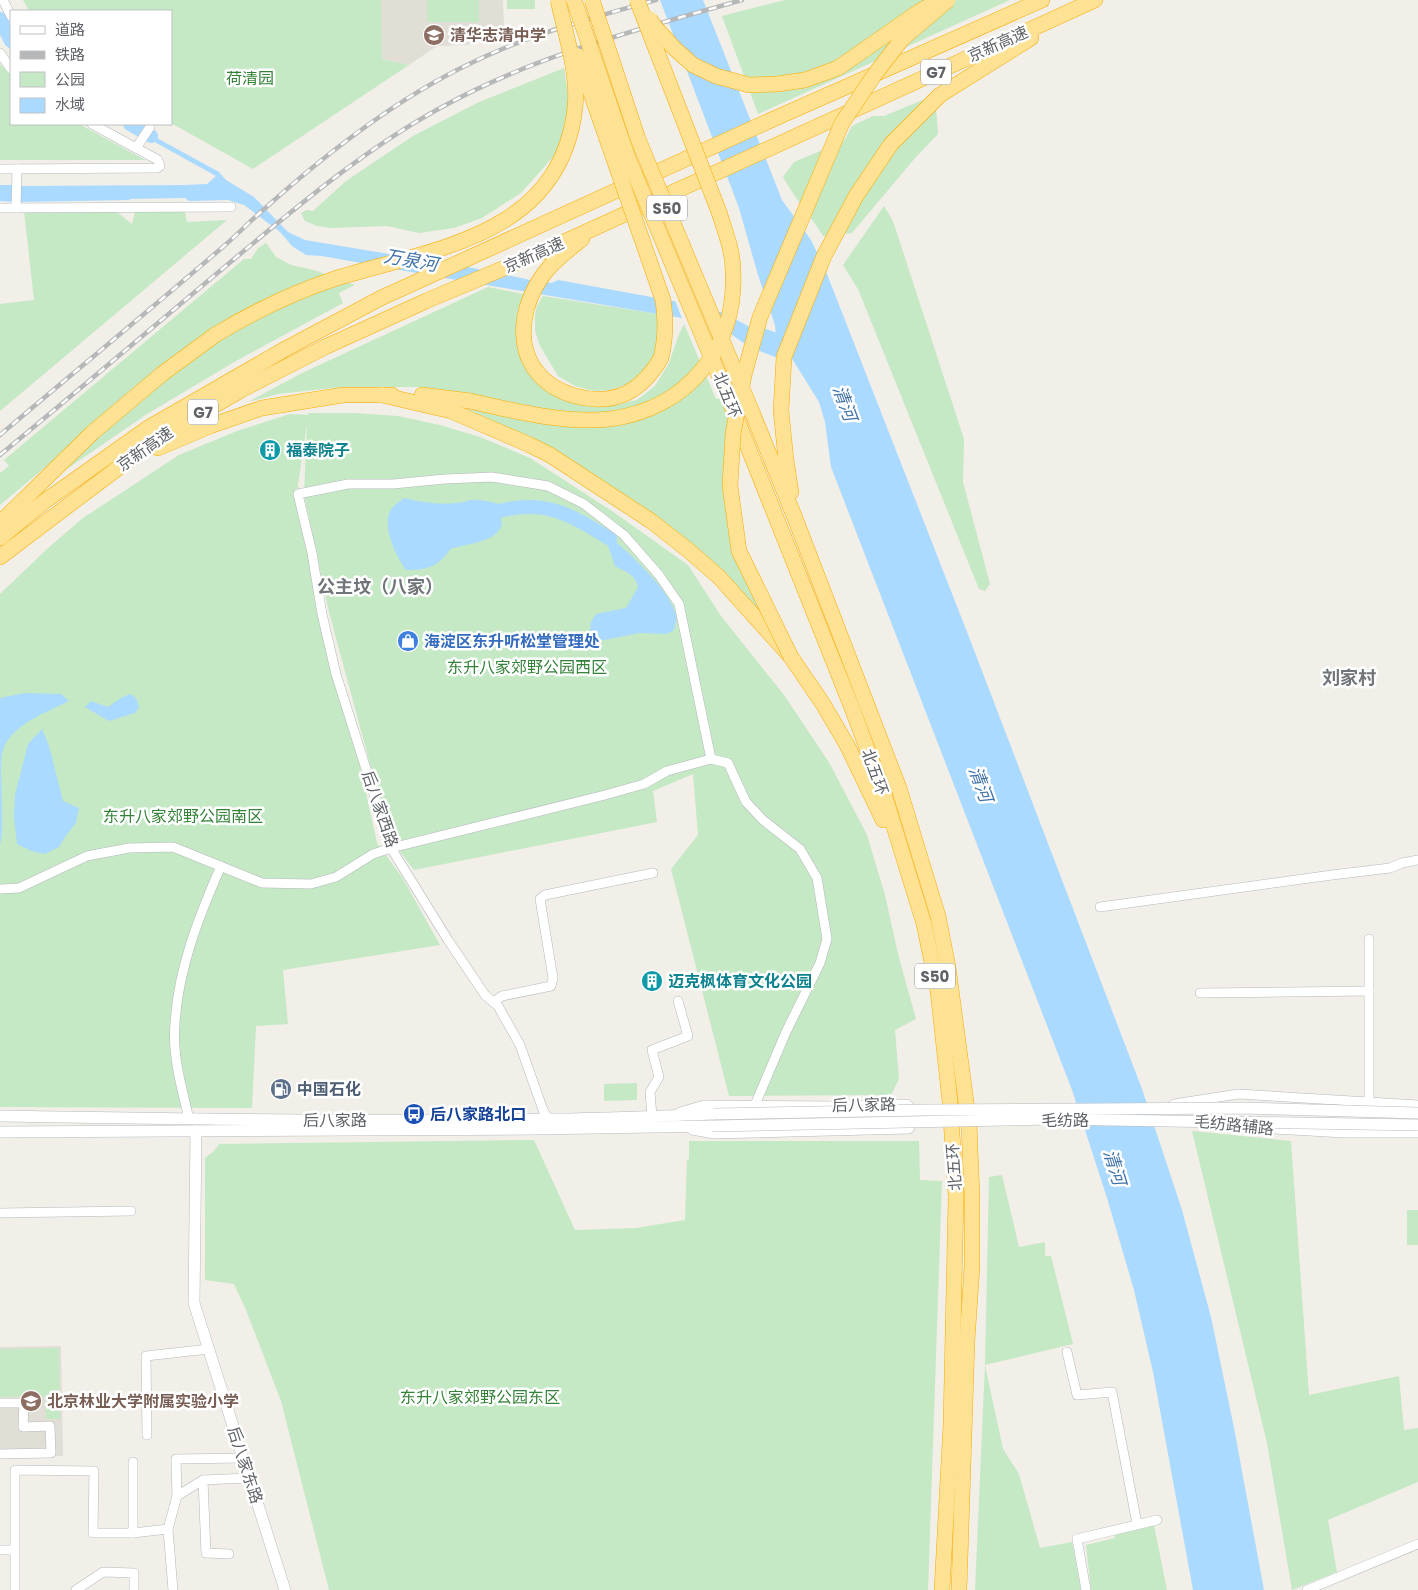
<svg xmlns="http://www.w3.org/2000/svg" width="1418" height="1590" font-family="Poppins,'Noto Sans SC',sans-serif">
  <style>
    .education { fill: #e1ded6 }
    .green { fill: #c5e8c5 }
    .water { fill: #aadaff }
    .pier { fill: #f1efe8 }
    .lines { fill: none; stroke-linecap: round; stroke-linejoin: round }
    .canal { stroke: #aadaff; stroke-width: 8 }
    .river { stroke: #aadaff; stroke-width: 14 }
    .street-casing { stroke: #b5b8bc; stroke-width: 10 }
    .secondary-casing { stroke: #b6babf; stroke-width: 12 }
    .highway-casing { stroke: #f9ab00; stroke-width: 16 }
    .street { stroke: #fff; stroke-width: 9 }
    .secondary { stroke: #fff; stroke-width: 11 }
    .highway { stroke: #fde293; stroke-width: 15 }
    .rail-casing { stroke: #b6b7b8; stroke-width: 4.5 }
    .rail { stroke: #fff; stroke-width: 2.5; stroke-dasharray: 8; stroke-linecap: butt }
    .secondary-bridge-casing { stroke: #b6babf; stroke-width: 12; stroke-linecap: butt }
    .highway-bridge-casing { stroke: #f9ab00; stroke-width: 16; stroke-linecap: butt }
    .secondary-bridge { stroke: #fff; stroke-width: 11 }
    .highway-bridge { stroke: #fde293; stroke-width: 15 }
    .labels { text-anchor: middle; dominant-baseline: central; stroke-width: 5; stroke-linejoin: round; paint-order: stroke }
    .shield { fill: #fff; stroke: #8f9295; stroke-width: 1 }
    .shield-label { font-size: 15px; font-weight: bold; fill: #5f6368 }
    .education-label { font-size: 16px; font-weight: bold; fill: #785e54; stroke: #fff; text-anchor: start }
    .street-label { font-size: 16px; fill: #5f6368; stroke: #fff }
    .park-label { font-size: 16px; fill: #348238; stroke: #fff }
    .culture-label { font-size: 16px; font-weight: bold; fill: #0d838f; stroke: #fff; text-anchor: start }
    .shop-label { font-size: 16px; font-weight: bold; fill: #366cbe; stroke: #fff; text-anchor: start }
    .service-label { font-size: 16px; font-weight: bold; fill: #4e5e75; stroke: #fff; text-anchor: start }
    .transit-label { font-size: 16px; font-weight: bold; fill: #164399; stroke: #fff; text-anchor: start }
    .water-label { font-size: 18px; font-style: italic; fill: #4174aa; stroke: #fff }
    .neighbourhood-label { font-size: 18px; font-weight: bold; fill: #70757a; stroke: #fff }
  </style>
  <rect width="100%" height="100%" fill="#f1efe8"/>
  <g class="education">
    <path d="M381 0H503L504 26 467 45 437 46 409 65 382 59Z"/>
    <path d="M61 1346 63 1456H0V1347Z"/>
  </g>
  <g class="green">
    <path d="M23 0H381L382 59 409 65 253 169 171 123V11H29Z"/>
    <rect x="427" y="0" width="52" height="22"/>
    <rect x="507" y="0" width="28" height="9"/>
    <path d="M785 0H1010L758 114 722 16Z"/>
    <path d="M0 64 11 75V124H79L145 160H0Z"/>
    <path d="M564 68 570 106 561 148 521 193 482 218 454 228 419 233 387 226 331 228 317 226 305 221 301 213 307 210 313 211 346 181 413 136 477 103Z"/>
    <path d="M935 95 938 134 915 158 852 233 823 236C810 215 794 197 783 177L794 162 844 141 852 126 873 116H884Z"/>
    <path d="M884 206 893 221 964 439 963 482 990 584 985 591 979 589 858 289 843 265Z"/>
    <path d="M24 211 117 212 132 224 135 212H185L187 222 227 220 0 411V304L34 300Z"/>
    <path d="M266 243 276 257 291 265 314 270 355 285 339 293 343 303 236 361 147 414 64 471 49 464 0 505V473L9 466 4 460 244 259H251L258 248Z"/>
    <path d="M488 287 528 295 519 317 549 390 581 405 610 406 637 400 655 386 669 363 678 337 684 324 716 399 721 398 730 420 727 453 725 504 740 570 760 611 671 528 573 463 496 422 419 387H342L278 394 248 402 302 373Z"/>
    <path d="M543 296 658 314 657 350 644 374 626 385 610 390 594 391 575 386 558 376 539 344 535 330V315L537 306Z"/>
    <path d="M308 413H354L398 416 440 425 480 437 530 458 612 511 688 565 721 616 784 695 830 764 867 835 885 895 898 954 916 1019 895 1030 899 1079 891 1095 729 1096 671 869 698 835 693 774 653 791 657 822 414 870 390 838 329 612 304 495 307 424 298 485 377 843 402 877 440 945 283 970 288 1024 256 1026 252 1108 0 1107V594L47 549 83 518 179 455 237 431 290 414 308 415Z"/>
    <path d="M637 1083V1100L604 1101V1084Z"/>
    <path d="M1192 1131 1291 1141 1309 1395 1399 1376 1404 1430 1418 1428V1482L1328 1520 1337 1572 1292 1590 1267 1443Z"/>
    <path d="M534 1140 575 1230 636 1228 685 1220 687 1160 689 1159V1141H919L920 1180 942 1181 928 1590H329L281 1401 246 1310 234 1284 205 1280V1158L214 1151 219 1144Z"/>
    <path d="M1002 1175 1019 1247 1045 1242V1256H1051L1073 1344 985 1365 1003 1449 1019 1474 1040 1548 1072 1542 1081 1590H975L985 1364 989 1177Z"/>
    <rect x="1407" y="1210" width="11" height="35"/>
    <path d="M59 1348 60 1419H46L45 1396 0 1397V1349Z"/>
    <path d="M1154 1525 1167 1590H1091L1086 1545 1115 1538 1114 1534Z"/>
  </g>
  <g class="water">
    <path d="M660 0H703L782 200 811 240 825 269 969 637 1142 1089 1182 1210 1211 1317 1234 1428 1264 1590H1193L1153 1372 1134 1290 1107 1198 1072 1090 831 467 825 422 819 402 791 357 778 358 757 350 742 342 720 326 676 317 445 278 322 256 306 255 292 246 280 232 244 205 228 200 189 201 185 198 130 199 129 200 21 202V186L184 185 207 184 216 176 133 130 135 126 219 172 226 180 254 197 288 232 305 240 473 268 530 280 551 283 554 282 558 280 679 302 724 313 770 338H776L775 325 758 275 739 208Z"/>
    <path d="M0 185H14V202L0 201Z"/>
    <path d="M404 498C421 502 439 505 456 503 461 503 466 501 471 500 481 499 490 502 499 504L502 525C500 529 497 533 494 535 489 541 460 546 450 549 440 566 425 571 406 570 396 556 380 524 392 508 395 504 401 501 404 498Z"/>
    <path d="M610 539 615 541C633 557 670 591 676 615 677 619 675 626 674 630L667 634 639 633 605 640 596 639 590 632 591 622 596 614 626 608 638 587C635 574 626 572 615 566L607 543Z"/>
    <path d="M25 693 61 694 69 701C46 713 9 725 2 753 0 770 2 790 2 807 2 819 3 834 0 845V698Z"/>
    <path d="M130 694 136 698 139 707 135 713 109 721 85 707 91 701 108 707 121 698Z"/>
    <path d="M42 729 49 746 63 801 79 808 76 823 67 834 59 847 45 854 31 851 17 844 14 817 15 795 28 744Z"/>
  </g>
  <path class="pier" d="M674 298 706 306 714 327 683 321Z"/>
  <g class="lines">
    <path class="canal" d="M755 329 784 340"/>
    <g class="river">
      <path d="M0 19 11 41"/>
      <path d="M130 124 151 136"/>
      <path d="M500 511C544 499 573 515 610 539"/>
    </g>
    <g class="street-casing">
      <g id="street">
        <path d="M3 0 11 16"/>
        <path d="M0 53 11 69"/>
        <path d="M136 148 150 127"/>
        <path d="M0 169 157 168 160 166 158 160 92 124"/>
        <path d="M0 208 231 207"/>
        <path d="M16 208 17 169"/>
        <path d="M0 889 19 888 87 856 129 848 173 847 262 883 311 884 336 877 373 854 391 848 605 795 644 784 667 771 711 759 728 763 746 802 763 820 800 849 817 878 827 939 820 963 786 1032 755 1105"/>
        <path d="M1100 907 1332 875 1390 868 1402 863 1418 860"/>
        <path d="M1369 939V1102"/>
        <path d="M1200 993 1369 991"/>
        <path d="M493 1002 502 996 551 986 553 978 540 899 545 895 653 873"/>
        <path d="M1174 1104 1238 1094 1418 1105"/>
        <path d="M680 1112 704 1105 841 1106 907 1104 917 1116 909 1129 714 1134 692 1130"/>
        <path d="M652 1116 650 1092 659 1077 652 1050 688 1036 678 1001"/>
        <path d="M189 1119C182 1089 172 1055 175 1024 178 969 199 916 221 866"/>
        <path d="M548 1119 543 1110 520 1045 498 1006 485 995 448 940 391 848 336 674 322 614 312 553 298 494 348 484H393L445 479 492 477 548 486 584 504 624 535 659 575 679 604 711 759"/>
        <path d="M1220 1126 1344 1133H1418"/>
        <path d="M0 1213 131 1211"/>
        <path d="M1067 1352 1077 1395 1112 1392 1137 1524"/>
        <path d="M0 1403H24L23 1427 50 1426 51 1453 0 1454"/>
        <path d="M147 1435 146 1356 209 1349"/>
        <path d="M177 1496 176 1459 243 1458"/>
        <path d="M168 1529 173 1590"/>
        <path d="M133 1533V1462"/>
        <path d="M0 1550H14"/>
        <path d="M229 1554 206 1553 203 1480 249 1478"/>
        <path d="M15 1590V1470L94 1471 93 1533H133L168 1529 177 1496 203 1480"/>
        <path d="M76 1590 103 1572 134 1573V1590"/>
        <path d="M1086 1590 1077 1539 1157 1520"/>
        <path d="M1307 1590 1418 1544"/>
      </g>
    </g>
    <g class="secondary-casing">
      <g id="secondary">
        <path d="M0 1116C182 1119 365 1122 547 1119 603 1119 658 1116 714 1114"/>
        <path d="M196 1131 194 1303 285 1590"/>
        <path d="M0 1132 537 1129 712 1126"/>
      </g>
    </g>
    <g class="highway-casing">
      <g id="highway">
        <path d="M582 239C568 250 553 261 543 275 524 301 515 340 534 368 553 396 597 407 627 393 642 385 653 372 661 358"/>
        <path d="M382 395 451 411 530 445 550 455 651 521 688 550 719 577 791 657 823 704 847 745 883 820"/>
        <path d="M422 395 470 401"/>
        <path d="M728 397 852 708 884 794 924 924 938 991 950 1102 956 1197 951 1424 942 1590"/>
        <path d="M752 412 795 518 899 788 938 916 948 967 969 1124 972 1196V1267L967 1341 959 1590"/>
        <path d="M158 448 210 426 262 408 343 395H392"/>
        <path d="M791 492 786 460 781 411 784 357 824 256 856 196 891 144 940 95 1031 38"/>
        <path d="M0 523 92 433 162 374 215 335"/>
        <path d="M0 538 45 501 148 428 287 348 381 298 769 121 1042 0"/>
        <path d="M0 557 126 462 177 427 241 390 325 347 426 301 533 256 1095 0"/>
      </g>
    </g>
    <use href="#street" class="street"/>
    <use href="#secondary" class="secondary"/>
    <use href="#highway" class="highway"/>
    <g class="rail-casing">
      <g id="rail">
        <path d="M0 435C74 372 150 310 224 246 237 235 249 222 262 211 323 156 393 101 467 65 527 35 591 18 656 0"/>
        <path d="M0 455C74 394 147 332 221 270 292 211 361 151 442 107 536 55 640 29 742 0"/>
      </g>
    </g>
    <use href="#rail" class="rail"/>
    <g class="secondary-bridge-casing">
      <g id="secondary-bridge">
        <path d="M714 1114 925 1110 1243 1108 1418 1113"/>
        <path d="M712 1126 1049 1119 1418 1125"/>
      </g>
    </g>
    <g class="highway-bridge-casing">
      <g id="highway-bridge">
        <path d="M574 0 628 158 728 397"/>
        <path d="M592 0 638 139 752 412"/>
        <path d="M650 19 654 26 674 48 693 65 716 76 749 85 777 84 805 80 838 68 920 11 931 5"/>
        <path d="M578 56 663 300C666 320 666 338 661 358"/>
        <path d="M215 335C253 312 292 293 334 279 434 248 560 237 575 108 579 74 565 33 558 0"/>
        <path d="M470 401C514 411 565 424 610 419 687 409 737 348 733 271 733 251 725 231 719 212L637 0"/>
        <path d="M791 657 739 551 730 486 733 434 744 375 760 317 842 123 875 74 902 39 948 0"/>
      </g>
    </g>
    <use href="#secondary-bridge" class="secondary-bridge"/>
    <use href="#highway-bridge" class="highway-bridge"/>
  </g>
  <defs>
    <g id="school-disc" transform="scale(1.125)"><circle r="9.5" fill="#8d6e63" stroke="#fff"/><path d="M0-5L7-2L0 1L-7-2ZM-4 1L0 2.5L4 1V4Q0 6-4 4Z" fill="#fff"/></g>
    <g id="building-disc" transform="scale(1.125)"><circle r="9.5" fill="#0f9aa8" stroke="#fff"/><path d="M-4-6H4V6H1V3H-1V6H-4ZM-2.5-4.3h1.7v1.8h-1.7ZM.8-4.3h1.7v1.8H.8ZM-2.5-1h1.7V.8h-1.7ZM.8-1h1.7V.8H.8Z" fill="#fff"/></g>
    <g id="shop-disc" transform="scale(1.125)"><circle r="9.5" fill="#3f7fe0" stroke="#fff"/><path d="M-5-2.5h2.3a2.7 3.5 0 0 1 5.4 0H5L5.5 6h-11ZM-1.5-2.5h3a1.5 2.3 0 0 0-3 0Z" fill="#fff"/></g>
    <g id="fuel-disc" transform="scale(1.125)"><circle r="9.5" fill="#5c6f8a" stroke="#fff"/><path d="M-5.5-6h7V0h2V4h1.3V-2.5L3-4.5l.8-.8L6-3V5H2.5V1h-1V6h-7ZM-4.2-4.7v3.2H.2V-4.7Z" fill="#fff"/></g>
    <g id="bus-disc" transform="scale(1.125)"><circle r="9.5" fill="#1a4fb4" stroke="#fff"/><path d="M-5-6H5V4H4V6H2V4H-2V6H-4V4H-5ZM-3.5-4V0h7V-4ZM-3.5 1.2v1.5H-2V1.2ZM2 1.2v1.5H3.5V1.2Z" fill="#fff"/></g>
  </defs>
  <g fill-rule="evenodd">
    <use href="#school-disc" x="434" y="35"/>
    <use href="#building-disc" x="270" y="450"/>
    <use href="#shop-disc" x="408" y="641"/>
    <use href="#building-disc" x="652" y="981"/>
    <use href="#fuel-disc" x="281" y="1089"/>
    <use href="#bus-disc" x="414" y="1114"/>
    <use href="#school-disc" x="31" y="1401"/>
  </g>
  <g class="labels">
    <g class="shield">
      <rect x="921" y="59.5" width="30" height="25" rx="4"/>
      <rect x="647" y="195.5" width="40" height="25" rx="4"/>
      <rect x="188" y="399.5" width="30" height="25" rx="4"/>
      <rect x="915" y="963.5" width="40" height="25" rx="4"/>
    </g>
    <g class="shield-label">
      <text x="936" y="72">G7</text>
      <text x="667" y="208">S50</text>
      <text x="203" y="412">G7</text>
      <text x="935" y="976">S50</text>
    </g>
    <g class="education-label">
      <text x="450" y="35">清华志清中学</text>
      <text x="47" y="1401">北京林业大学附属实验小学</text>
    </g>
    <g class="street-label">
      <text transform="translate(998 44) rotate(-24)">京新高速</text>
      <text transform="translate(534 255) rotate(-24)">京新高速</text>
      <text transform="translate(727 395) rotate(68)">北五环</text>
      <text transform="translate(145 449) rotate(-35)">京新高速</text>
      <text transform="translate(875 772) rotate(70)">北五环</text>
      <text transform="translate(380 809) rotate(71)">后八家西路</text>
      <text transform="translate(864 1105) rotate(-1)">后八家路</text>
      <text x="335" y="1120">后八家路</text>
      <text x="1065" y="1120">毛纺路</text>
      <text transform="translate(1234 1125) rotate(6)">毛纺路辅路</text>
      <text transform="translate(954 1167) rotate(-94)">北五环</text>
      <text transform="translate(245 1465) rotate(72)">后八家东路</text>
    </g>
    <g class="park-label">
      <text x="250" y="78">荷清园</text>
      <text x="527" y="667">东升八家郊野公园西区</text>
      <text x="183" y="816">东升八家郊野公园南区</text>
      <text x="480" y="1397">东升八家郊野公园东区</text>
    </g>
    <g class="culture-label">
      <text x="286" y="450">福泰院子</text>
      <text x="668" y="981">迈克枫体育文化公园</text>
    </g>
    <g class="shop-label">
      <text x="424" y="641">海淀区东升听松堂管理处</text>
    </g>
    <g class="service-label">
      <text x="297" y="1089">中国石化</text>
    </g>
    <g class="transit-label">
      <text x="430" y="1114">后八家路北口</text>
    </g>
    <g class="water-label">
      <text transform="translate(411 260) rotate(10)">万泉河</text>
      <text transform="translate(845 403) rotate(70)">清河</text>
      <text transform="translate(981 784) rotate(70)">清河</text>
      <text transform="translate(1115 1167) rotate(73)">清河</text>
    </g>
    <g class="neighbourhood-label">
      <text x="380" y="586">公主坟（八家）</text>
      <text x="1349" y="677">刘家村</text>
    </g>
  </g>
  <rect x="10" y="10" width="162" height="115" fill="#ffffff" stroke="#bfc1c3"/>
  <rect x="20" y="26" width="25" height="8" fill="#ffffff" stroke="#bfc1c3"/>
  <text x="55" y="35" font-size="15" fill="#5f6368">道路</text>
  <rect x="20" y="51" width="25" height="8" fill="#b6b7b8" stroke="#bfc1c3"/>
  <text x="55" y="60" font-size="15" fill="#5f6368">铁路</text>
  <rect x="20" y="72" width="25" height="15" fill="#c5e8c5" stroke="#bfc1c3"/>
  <text x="55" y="85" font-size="15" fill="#5f6368">公园</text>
  <rect x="20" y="98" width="25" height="15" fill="#aadaff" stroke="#bfc1c3"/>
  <text x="55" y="110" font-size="15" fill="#5f6368">水域</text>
</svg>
